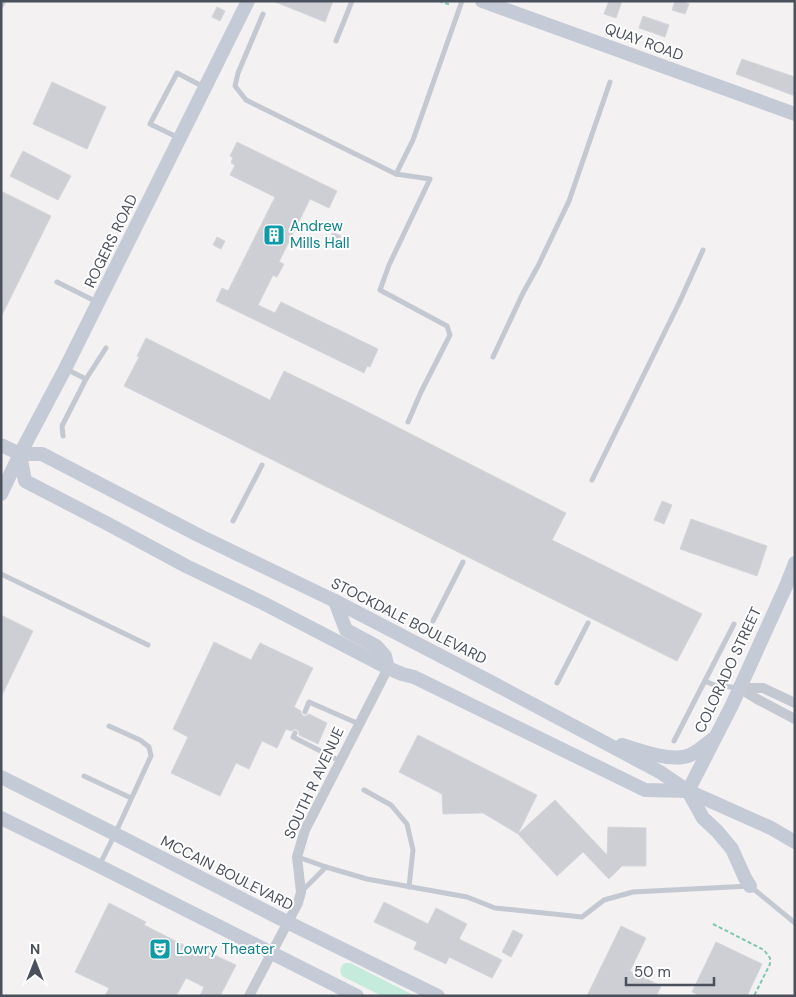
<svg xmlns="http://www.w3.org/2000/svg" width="796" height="997" font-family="'DM Sans',sans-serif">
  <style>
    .green { fill: #c4ebdc }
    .building { fill: #cecfd5; stroke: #d5d6db }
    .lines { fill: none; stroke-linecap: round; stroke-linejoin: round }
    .path { stroke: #7fc6b3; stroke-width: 2; stroke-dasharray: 4 2.5; stroke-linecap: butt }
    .lane { stroke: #c3c8d1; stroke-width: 5 }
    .street { stroke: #c3c8d1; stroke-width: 10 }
    .secondary { stroke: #c5cad7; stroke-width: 14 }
    .labels { text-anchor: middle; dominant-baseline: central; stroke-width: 4; stroke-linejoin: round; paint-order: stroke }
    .street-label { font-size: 15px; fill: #4a505c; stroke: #fff }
    .culture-label { font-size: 15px; fill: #0d838f; stroke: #fff; text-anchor: start }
  </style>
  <rect width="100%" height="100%" fill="#f3f1f1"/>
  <path class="green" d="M346 963H350L415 996H382L342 976 340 970 343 964Z"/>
  <g class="building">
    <path d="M273 1H333L325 22Z"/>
    <path d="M609 1H622L616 18 604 14Z"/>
    <path d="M675 1H682L689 4 685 14 672 10Z"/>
    <path d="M217 7 225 11 220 21 212 17Z"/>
    <path d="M643 16 669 25 665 37 639 28Z"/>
    <path d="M742 59 795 77V96L736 74Z"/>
    <path d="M52 82 106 107 87 149 33 124Z"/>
    <path d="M237 142 337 191 329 208 310 199 279 262 284 264 277 277 273 275 258 305 275 313 281 302 378 349 370 367 367 366 364 373 216 301 222 288 228 291 275 197 230 175 235 165 231 163 233 157 230 156Z"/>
    <path d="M23 151 71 176 58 200 10 176Z"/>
    <path d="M1 191 51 216 1 317Z"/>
    <path d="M333 232 341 236 337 244 329 240Z"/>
    <path d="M217 237 225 241 221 249 213 245Z"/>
    <path d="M146 338 270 400 284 371 352 404 566 513 552 540 702 614 677 661 124 386 139 357 137 356Z"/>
    <path d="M662 501 672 505 664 524 654 520Z"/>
    <path d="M691 519 767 546 757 576 680 549Z"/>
    <path d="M1 615 33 631 1 697Z"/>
    <path d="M214 642 251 660 260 643 313 668 294 707 301 711V713L303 716H306L309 714 327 723 318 744 299 735V731L295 729 291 731 286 729 277 748 262 741 249 769 236 763 220 796 171 773 188 737 173 729Z"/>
    <path d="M418 735 537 795 518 834 555 800 607 855 608 827 646 828V866H622L609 879 583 852 557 876 518 834 483 813 443 814 442 794 399 772Z"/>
    <path d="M384 902 428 924 436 908 467 924 459 939 502 960 492 978 449 957 446 964 414 949 417 942 374 922Z"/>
    <path d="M109 903 146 922 144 925 195 951 197 947 236 965 220 996H200L204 987 186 978 176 996H105L109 988 75 972Z"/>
    <path d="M621 926 646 938 630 971 661 986 656 996H587Z"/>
    <path d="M513 930 523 935 511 957 502 952Z"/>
    <path d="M716 942 762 964 747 996H700L692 992Z"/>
  </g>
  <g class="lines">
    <g class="path">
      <path d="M439 1 451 5"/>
      <path d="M713 924 764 950 770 958V964L754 996"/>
    </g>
    <g class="lane">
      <path d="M1 6 4 1"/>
      <path d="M263 14 238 73 235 86 246 100 396 174 430 179 389 265 380 290 447 326 450 335 421 392 408 422"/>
      <path d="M336 41 352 1"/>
      <path d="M179 138 150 124 177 73 204 87"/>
      <path d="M396 174 413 140 462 1"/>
      <path d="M57 282 97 302"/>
      <path d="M493 357 523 293 538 266 569 201 610 82"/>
      <path d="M66 369 86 379"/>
      <path d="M63 436 62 426 86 379 106 348"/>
      <path d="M592 480 680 301 703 250"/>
      <path d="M233 521 262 465"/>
      <path d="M1 574 148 645"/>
      <path d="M433 621 463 562"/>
      <path d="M705 681 714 685 739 688"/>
      <path d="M557 683 588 623"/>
      <path d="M305 712 309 702 359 724"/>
      <path d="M295 733 293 737 340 761"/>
      <path d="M674 741 734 624"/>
      <path d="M84 776 131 798"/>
      <path d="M364 790 391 805 407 824 413 850 409 887"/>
      <path d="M298 857 326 867 367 879 467 897 495 908 582 917 604 900 633 892 750 886 795 923"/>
      <path d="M100 864 115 834 151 756 149 747 140 740 109 726"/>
      <path d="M301 892 326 867"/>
    </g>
    <g class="street">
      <path d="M739 688 757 699 795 719"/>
      <path d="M739 688H763L795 703"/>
      <path d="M249 996 298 903 301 892 297 857 305 830 388 668"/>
    </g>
    <g class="secondary">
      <path d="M482 1 795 114"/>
      <path d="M1 445 20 454H42L200 536 335 601 489 681 660 772 688 791 771 828 795 842"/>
      <path d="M20 454 25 481 110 525 186 566 263 603 388 668 402 674 414 677 645 790 688 791"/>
      <path d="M1 494 20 454 65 369 248 1"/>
      <path d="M335 601 346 630 376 646 385 656 388 668"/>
      <path d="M622 745C639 750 665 760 683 757 694 756 704 745 713 739"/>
      <path d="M1 777 115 834 287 922 438 996"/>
      <path d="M688 791 732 705 786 586 795 563"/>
      <path d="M688 791 703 818 717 831 732 849 745 878 750 886"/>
      <path d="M1 818 99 866 357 996"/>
    </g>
  </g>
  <defs>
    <g id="building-square" transform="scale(1.125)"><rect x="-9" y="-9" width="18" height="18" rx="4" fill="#0f9aa8" stroke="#fff"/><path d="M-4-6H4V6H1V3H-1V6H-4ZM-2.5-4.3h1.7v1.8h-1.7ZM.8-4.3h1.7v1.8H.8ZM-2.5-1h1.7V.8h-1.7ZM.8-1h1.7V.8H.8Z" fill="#fff"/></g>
    <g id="theatre-square" transform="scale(1.125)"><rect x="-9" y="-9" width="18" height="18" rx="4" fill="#0f9aa8" stroke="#fff"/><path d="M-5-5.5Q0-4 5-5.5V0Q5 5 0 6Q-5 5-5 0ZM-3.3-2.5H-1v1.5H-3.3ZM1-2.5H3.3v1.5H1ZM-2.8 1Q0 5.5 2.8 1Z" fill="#fff"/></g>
  </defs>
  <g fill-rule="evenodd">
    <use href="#building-square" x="274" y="235"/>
    <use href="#theatre-square" x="160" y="949"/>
  </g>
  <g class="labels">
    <g class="street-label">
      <text transform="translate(644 42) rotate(20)">QUAY ROAD</text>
      <text transform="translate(111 241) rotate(-64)">ROGERS ROAD</text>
      <text transform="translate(409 621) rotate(27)">STOCKDALE BOULEVARD</text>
      <text transform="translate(728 670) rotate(-65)">COLORADO STREET</text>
      <text transform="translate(314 783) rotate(-65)">SOUTH R AVENUE</text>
      <text transform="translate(227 873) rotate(27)">MCCAIN BOULEVARD</text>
    </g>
    <g class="culture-label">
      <text x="290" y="226">Andrew<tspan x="290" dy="17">Mills Hall</tspan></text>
      <text x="176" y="949">Lowry Theater</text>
    </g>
  </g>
  <rect width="796" height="997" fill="none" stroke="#4a505c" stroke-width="5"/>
  <g transform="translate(35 962)" stroke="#ffffff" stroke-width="4" paint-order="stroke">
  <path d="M0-4L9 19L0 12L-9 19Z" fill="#4a505c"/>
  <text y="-8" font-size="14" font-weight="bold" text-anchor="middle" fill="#4a505c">N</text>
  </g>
  <path d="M626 977v8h88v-8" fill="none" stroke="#4a505c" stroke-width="2.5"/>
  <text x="634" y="977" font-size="15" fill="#4a505c" stroke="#ffffff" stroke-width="4" paint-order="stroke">50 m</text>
</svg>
